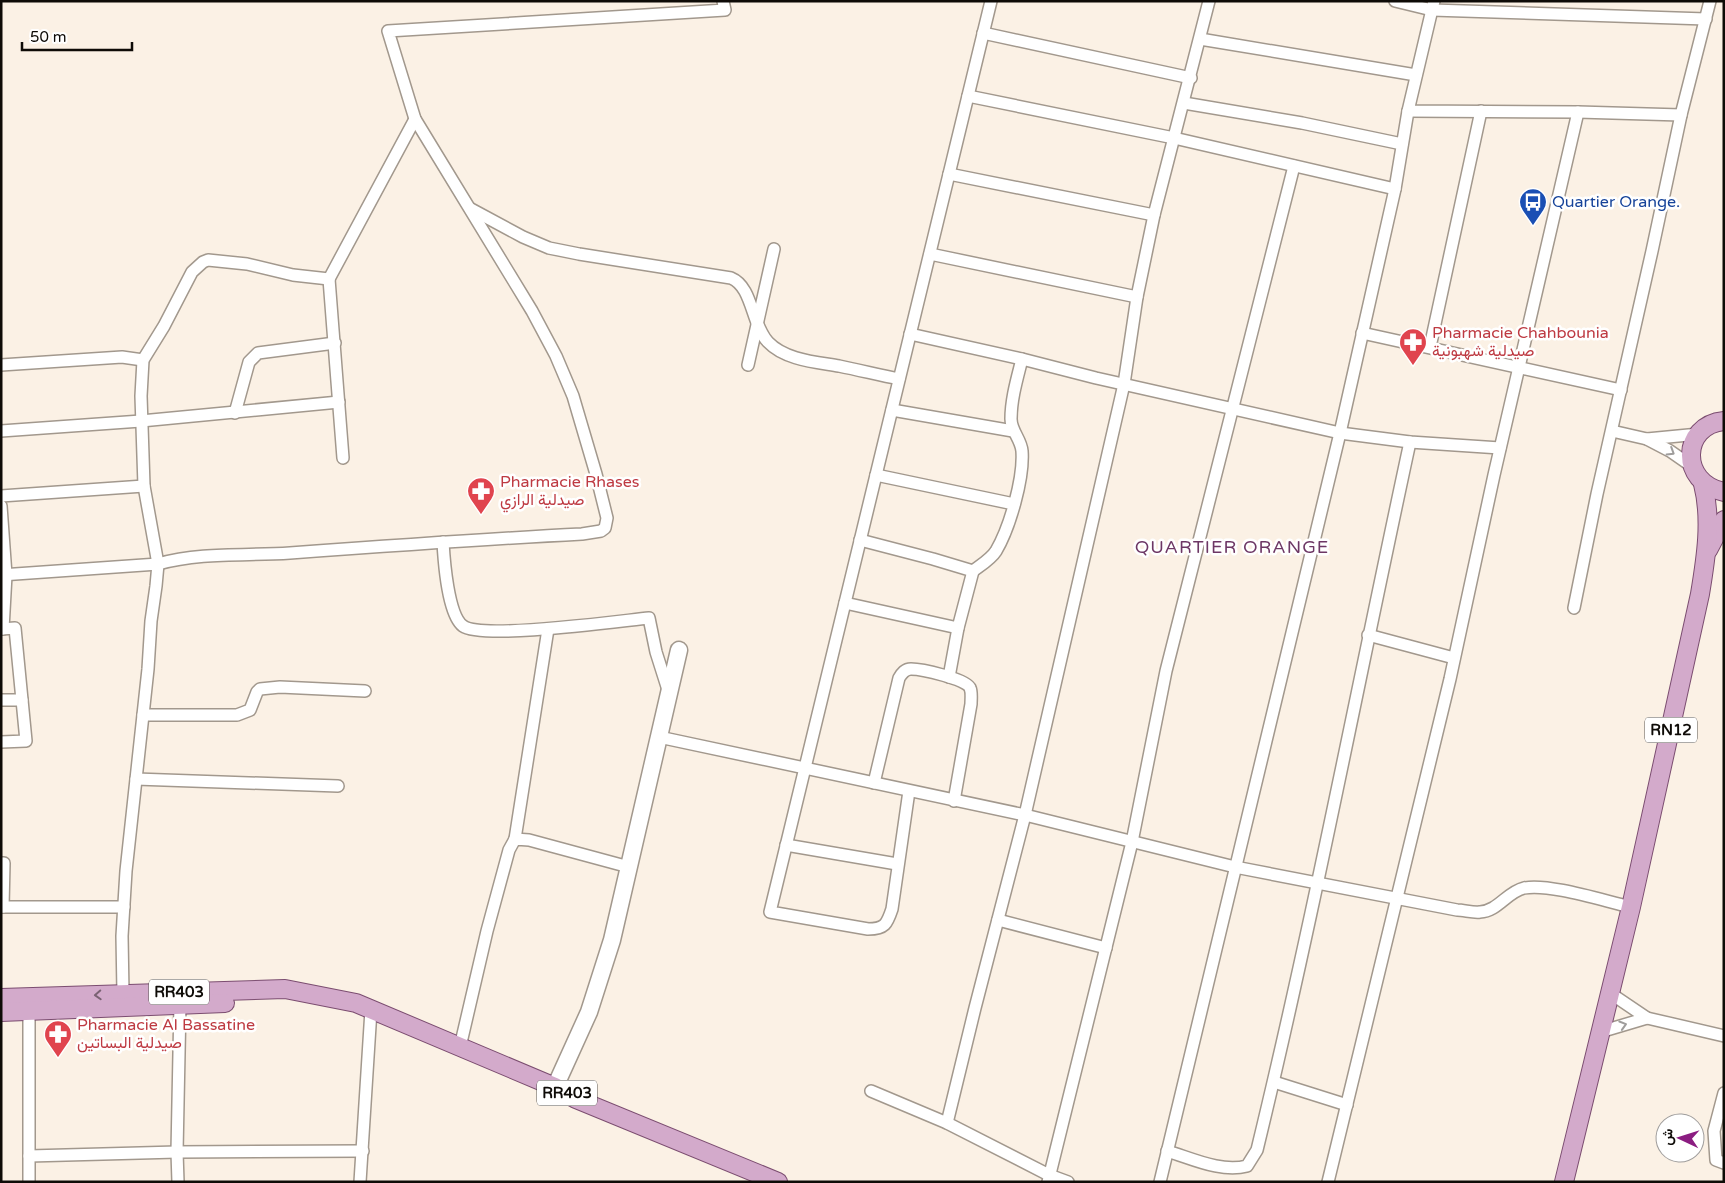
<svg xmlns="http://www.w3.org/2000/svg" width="1725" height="1183" font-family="'Varela Round',Vazirmatn,sans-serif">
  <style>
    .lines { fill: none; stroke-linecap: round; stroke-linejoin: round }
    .street-casing { stroke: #a2988d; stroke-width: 14 }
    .secondary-casing { stroke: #a2988d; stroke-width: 19 }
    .primary-casing { stroke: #7b4d70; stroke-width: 20 }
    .street { stroke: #fff; stroke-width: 11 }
    .secondary { stroke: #fff; stroke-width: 16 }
    .primary { stroke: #d3aacb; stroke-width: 18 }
    .oneway { stroke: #9f9d9c }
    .oneway2 { stroke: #7a6273 }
    .labels { text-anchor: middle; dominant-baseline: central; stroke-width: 5; stroke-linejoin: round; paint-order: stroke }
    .shield { fill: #fff; stroke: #565451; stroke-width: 1 }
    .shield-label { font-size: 15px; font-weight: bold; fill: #0e0b07 }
    .transit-label { font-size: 16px; fill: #164399; stroke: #fff; text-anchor: start }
    .health-label { font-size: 16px; fill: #be3a42; stroke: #fff; text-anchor: start }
    .neighbourhood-label { font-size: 18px; letter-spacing: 1px; fill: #6d3765; stroke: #fff }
  </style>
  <rect width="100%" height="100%" fill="#fbf1e5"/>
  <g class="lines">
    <g class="street-casing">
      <g id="street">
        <path d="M1395 1 1432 10 1706 19"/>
        <path d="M1434 1 1408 111 1578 112 1681 115"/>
        <path d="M983 33 1191 78"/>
        <path d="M1200 39 1416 75"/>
        <path d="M968 96 1174 138 1395 189"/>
        <path d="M1184 103 1302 123 1402 144"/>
        <path d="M949 174 1154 215"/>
        <path d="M471 209 523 237 549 248 579 254 731 278C753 287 751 324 768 342 785 360 816 362 839 366 859 370 879 375 899 379"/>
        <path d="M930 254 1137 297"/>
        <path d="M329 279 343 458"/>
        <path d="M1362 333 1621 390"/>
        <path d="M910 334 1022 359 1096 378 1340 433 1410 442 1500 448"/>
        <path d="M1430 347 1481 111"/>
        <path d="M1 365 122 357 143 360"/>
        <path d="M748 365 774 249"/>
        <path d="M892 410 1013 431"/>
        <path d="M235 413 249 362 258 353 335 343"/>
        <path d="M1 431 141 421 339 402"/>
        <path d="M1612 431 1647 439 1699 434"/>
        <path d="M1647 439 1670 451 1693 467"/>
        <path d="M876 475 1014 504"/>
        <path d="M1 496 144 486"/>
        <path d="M1 506 6 575 3 629"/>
        <path d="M860 540 933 559 973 571 958 628 949 677"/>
        <path d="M443 542C444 560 448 615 463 626 483 640 619 621 649 618L656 652 669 693"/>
        <path d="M973 571C981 565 991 559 996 551 1010 527 1024 478 1022 451 1021 439 1011 431 1011 419 1011 399 1017 379 1022 359"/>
        <path d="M1 575 158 564C201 552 245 556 290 553 387 546 484 539 582 534L601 531 605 528 607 518 596 474 573 396 556 356 532 311 415 119 388 31 725 10 723 1"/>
        <path d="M845 603 958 628"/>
        <path d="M1574 608 1597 494 1652 251 1681 115 1710 1"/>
        <path d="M1 629 15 628 26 741 1 742"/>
        <path d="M1368 635 1454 658"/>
        <path d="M1 700H22"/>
        <path d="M143 715H237L250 710 257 692 260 689 280 687 365 691"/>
        <path d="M659 737 1025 815 1235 867 1457 910C1464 910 1473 913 1480 912 1498 911 1507 892 1524 888 1549 883 1604 901 1631 907"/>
        <path d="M136 779 338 786"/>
        <path d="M874 783 899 678C902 673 905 669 911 669 921 669 967 679 970 688 972 692 971 699 971 704L954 801"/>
        <path d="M909 791 892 909C887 924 885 929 868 929L770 912 991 1"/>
        <path d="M515 839 548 629"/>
        <path d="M786 845 897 864"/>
        <path d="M1 863H4L3 907"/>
        <path d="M1 907H124"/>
        <path d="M998 920 1106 948"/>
        <path d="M123 993 122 936 126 871 148 669 151 621 156 586 158 564 144 486 141 396 143 360 164 326 192 272 203 262 208 260 247 264 293 275 329 279 415 119"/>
        <path d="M1610 993 1647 1018 1724 1036"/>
        <path d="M29 1005V1182"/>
        <path d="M1600 1032 1647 1018"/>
        <path d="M460 1047 487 931 509 850 515 839 529 840 629 867"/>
        <path d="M1274 1082 1347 1105"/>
        <path d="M871 1091 947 1123 1049 1175 1068 1182"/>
        <path d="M1724 1093 1714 1131 1716 1160 1724 1163"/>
        <path d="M947 1123 975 1008 1025 815 1124 384 1137 297 1154 215 1209 1"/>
        <path d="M1167 1151C1191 1158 1221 1173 1247 1166L1257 1150C1314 915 1359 678 1410 442"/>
        <path d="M29 1156 177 1152 363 1151"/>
        <path d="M178 1182 177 1152 180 1004"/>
        <path d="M360 1182 371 1010"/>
        <path d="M1048 1182 1132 842 1166 671 1294 166"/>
        <path d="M1160 1182 1340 433 1395 189 1408 111"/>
        <path d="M1328 1182 1450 679 1494 475 1578 112"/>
      </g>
    </g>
    <g class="secondary-casing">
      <path id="secondary" d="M555 1087 589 1012 612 940 679 650"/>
    </g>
    <g class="primary-casing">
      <g id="primary">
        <path d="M1724 421C1681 425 1679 483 1724 492"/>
        <path d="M1708 550 1724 520"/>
        <path d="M1 998 285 989 356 1003 555 1087 576 1099 778 1182"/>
        <path d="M1 1012 225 1003"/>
        <path d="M1564 1182 1631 907 1700 594C1706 558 1712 519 1703 484"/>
      </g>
    </g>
    <use href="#street" class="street"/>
    <use href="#secondary" class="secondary"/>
    <use href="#primary" class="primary"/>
  </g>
  <defs><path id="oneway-chevron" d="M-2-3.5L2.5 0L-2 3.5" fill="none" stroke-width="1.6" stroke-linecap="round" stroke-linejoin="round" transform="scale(1.25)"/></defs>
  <g class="oneway">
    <use href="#oneway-chevron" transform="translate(1671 452) rotate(32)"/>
    <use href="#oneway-chevron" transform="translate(1623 1025) rotate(-17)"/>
  </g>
  <use class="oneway2" href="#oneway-chevron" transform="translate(98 995) rotate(177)"/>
  <defs>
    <g id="bus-pin" transform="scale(1.4375)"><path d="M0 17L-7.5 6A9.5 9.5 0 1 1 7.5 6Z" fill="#1a4fb4" stroke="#fff"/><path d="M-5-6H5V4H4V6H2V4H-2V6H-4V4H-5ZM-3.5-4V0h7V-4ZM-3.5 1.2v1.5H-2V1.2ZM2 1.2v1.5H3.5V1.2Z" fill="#fff"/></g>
    <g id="pharmacy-pin" transform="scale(1.4375)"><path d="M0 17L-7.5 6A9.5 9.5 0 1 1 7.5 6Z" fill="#e0444e" stroke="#fff"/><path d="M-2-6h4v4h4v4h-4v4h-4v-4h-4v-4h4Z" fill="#fff"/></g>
  </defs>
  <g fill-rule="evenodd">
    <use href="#bus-pin" x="1533" y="202"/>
    <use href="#pharmacy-pin" x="1413" y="342"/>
    <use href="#pharmacy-pin" x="481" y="491"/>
    <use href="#pharmacy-pin" x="58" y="1034"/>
  </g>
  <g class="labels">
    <g class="shield">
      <rect x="1645" y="717.5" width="52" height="25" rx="4"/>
      <rect x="149" y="979.5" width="60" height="25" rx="4"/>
      <rect x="537" y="1080.5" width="60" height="25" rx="4"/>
    </g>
    <g class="shield-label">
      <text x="1671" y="730">RN12</text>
      <text x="179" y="992">RR403</text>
      <text x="567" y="1093">RR403</text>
    </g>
    <g class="transit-label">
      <text x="1552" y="202">Quartier Orange.</text>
    </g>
    <g class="health-label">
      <text x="1432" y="333">Pharmacie Chahbounia<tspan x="1432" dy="18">صيدلية شهبونية</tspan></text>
      <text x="500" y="482">Pharmacie Rhases<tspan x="500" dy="18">صيدلية الرازي</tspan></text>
      <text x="77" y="1025">Pharmacie Al Bassatine<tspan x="77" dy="18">صيدلية البساتين</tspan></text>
    </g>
    <g class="neighbourhood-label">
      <text x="1232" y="547">QUARTIER ORANGE</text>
    </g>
  </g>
  <rect width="1725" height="1183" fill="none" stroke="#0e0b07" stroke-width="5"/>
  <g transform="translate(1680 1138) rotate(274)"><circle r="24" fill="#ffffff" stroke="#9f9d9c"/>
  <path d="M0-4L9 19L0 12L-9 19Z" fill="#8b1d81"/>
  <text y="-8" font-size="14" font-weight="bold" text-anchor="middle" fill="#0e0b07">ش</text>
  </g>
  <path d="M22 42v8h110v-8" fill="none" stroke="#0e0b07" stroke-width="2.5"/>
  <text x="30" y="42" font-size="15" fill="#0e0b07" stroke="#ffffff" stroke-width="4" paint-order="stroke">50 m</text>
</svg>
